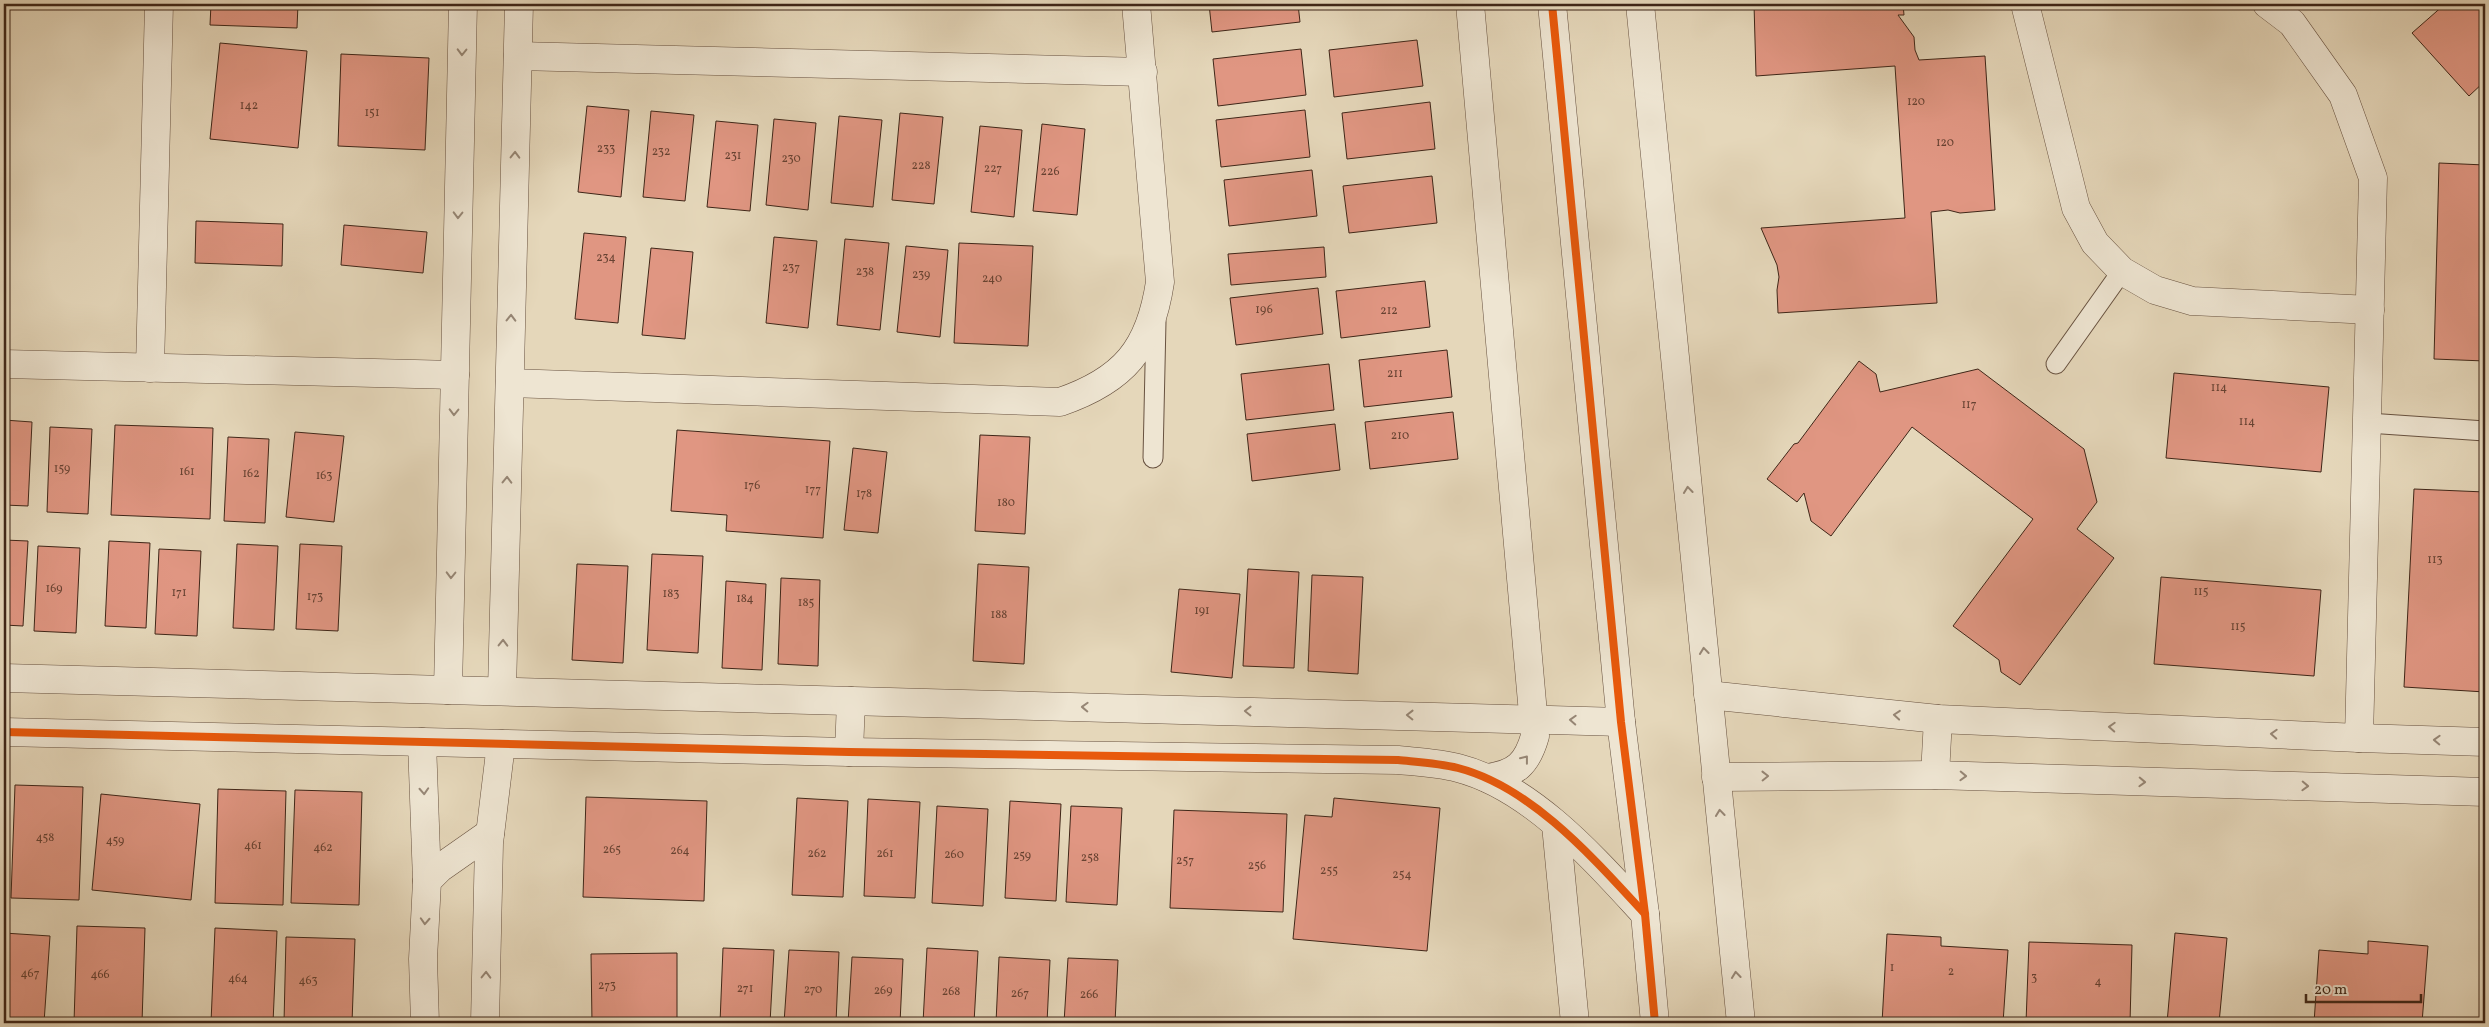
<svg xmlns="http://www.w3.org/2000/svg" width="2489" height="1027" font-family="Vollkorn,serif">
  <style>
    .building { fill: #e09682; stroke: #3f2618 }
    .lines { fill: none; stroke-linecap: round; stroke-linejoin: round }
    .service-casing { stroke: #685240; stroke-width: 21 }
    .minor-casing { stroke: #685240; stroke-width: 29 }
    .tertiary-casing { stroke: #685240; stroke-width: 29 }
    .service { stroke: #eee5d2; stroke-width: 19 }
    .minor { stroke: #eee5d2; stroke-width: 28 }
    .tertiary { stroke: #eee5d2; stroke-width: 28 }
    .cycleway-casing { stroke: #eee5d2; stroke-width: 11 }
    .cycleway { stroke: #e8590c; stroke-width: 8 }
    .oneway { stroke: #968675 }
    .labels { text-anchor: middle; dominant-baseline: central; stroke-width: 4; stroke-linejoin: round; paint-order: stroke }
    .number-label { font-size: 12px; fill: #674232 }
  </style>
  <rect width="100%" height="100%" fill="#e5d7ba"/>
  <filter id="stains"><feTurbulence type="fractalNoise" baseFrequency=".004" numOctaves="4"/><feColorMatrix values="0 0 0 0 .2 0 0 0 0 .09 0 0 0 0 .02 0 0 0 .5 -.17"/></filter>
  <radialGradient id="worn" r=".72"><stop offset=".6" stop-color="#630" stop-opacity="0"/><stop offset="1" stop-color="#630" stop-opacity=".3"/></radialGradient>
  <g class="building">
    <path d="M211 4H298L297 28 210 25Z"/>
    <path d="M1209 4H1298L1300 22 1212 32Z"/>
    <path d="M1754 4H1903L1904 15H1898L1914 37 1915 50 1919 60 1985 56 1995 210 1960 213 1948 210 1931 212 1937 303 1778 313 1777 290 1779 277 1777 265 1761 228 1905 218 1895 66 1756 76Z"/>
    <path d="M2445 4H2485V81L2469 96 2412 33Z"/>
    <path d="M1417 40 1423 86 1334 97 1329 50Z"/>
    <path d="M220 43 307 51 298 148 210 139Z"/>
    <path d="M1301 49 1306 95 1218 106 1213 59Z"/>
    <path d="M341 54 429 58 425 150 338 146Z"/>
    <path d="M1430 102 1435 149 1347 159 1342 113Z"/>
    <path d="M587 106 629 110 621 197 578 192Z"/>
    <path d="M1305 110 1310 157 1221 167 1216 120Z"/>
    <path d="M651 111 694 115 685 201 643 197Z"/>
    <path d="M900 113 943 117 934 204 892 200Z"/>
    <path d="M839 116 882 120 873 207 831 203Z"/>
    <path d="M774 119 816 123 808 210 766 205Z"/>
    <path d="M716 121 758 125 750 211 707 207Z"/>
    <path d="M1042 124 1085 129 1077 215 1033 211Z"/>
    <path d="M980 126 1022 130 1014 217 971 212Z"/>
    <path d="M2439 163 2485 165V361L2434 359Z"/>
    <path d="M1312 170 1317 216 1229 226 1224 180Z"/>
    <path d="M1432 176 1437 223 1349 233 1343 186Z"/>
    <path d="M196 221 283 224 282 266 195 263Z"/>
    <path d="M344 225 427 232 423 273 341 265Z"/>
    <path d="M584 233 626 237 618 323 575 319Z"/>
    <path d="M774 237 817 241 808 328 766 323Z"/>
    <path d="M845 239 889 243 880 330 837 325Z"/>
    <path d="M959 243 1033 246 1028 346 954 343Z"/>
    <path d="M906 246 948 250 940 337 897 332Z"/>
    <path d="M1324 247 1326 277 1231 285 1228 254Z"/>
    <path d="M651 248 693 252 685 339 642 335Z"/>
    <path d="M1425 281 1430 327 1341 338 1336 291Z"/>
    <path d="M1318 288 1323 334 1236 345 1230 298Z"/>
    <path d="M1447 350 1452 397 1364 407 1359 360Z"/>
    <path d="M1859 361 1876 374 1880 392 1978 369 2084 449 2097 502 2077 529 2114 558 2020 685 2001 672 1999 660 1953 626 2033 519 1912 427 1831 536 1811 521 1804 493 1797 502 1767 479 1794 444 1798 443Z"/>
    <path d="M1329 364 1334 410 1246 420 1241 374Z"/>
    <path d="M2174 373 2329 387 2321 472 2166 458Z"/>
    <path d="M1453 412 1458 459 1370 469 1365 422Z"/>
    <path d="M4 420 32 422 28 506 4 505Z"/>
    <path d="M1335 424 1340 470 1252 481 1247 434Z"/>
    <path d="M115 425 213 428 210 519 111 515Z"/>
    <path d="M50 427 92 429 88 514 47 512Z"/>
    <path d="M677 430 830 441 823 538 726 531 727 515 671 511Z"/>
    <path d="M295 432 344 436 334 522 286 517Z"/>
    <path d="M980 435 1030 437 1025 534 975 531Z"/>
    <path d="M228 437 269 439 265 523 224 521Z"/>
    <path d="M853 448 887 452 878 533 844 530Z"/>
    <path d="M2414 489 2485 492V692L2404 687Z"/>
    <path d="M4 540 28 541 23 626 4 625Z"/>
    <path d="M109 541 150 543 146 628 105 626Z"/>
    <path d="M237 544 278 546 274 630 233 628Z"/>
    <path d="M300 544 342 546 338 631 296 629Z"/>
    <path d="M38 546 80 548 76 633 34 631Z"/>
    <path d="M159 549 201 551 197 636 155 634Z"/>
    <path d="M652 554 703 556 698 653 647 650Z"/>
    <path d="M577 564 628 566 623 663 572 660Z"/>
    <path d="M978 564 1029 567 1024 664 973 661Z"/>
    <path d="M1248 569 1299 572 1294 668 1243 666Z"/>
    <path d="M1312 575 1363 577 1358 674 1308 671Z"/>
    <path d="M2161 577 2321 590 2314 676 2154 664Z"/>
    <path d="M781 578 820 580 818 666 778 664Z"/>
    <path d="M726 581 766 584 762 670 722 668Z"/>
    <path d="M1179 589 1240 594 1232 678 1171 672Z"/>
    <path d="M15 785 83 787 79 900 11 898Z"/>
    <path d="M218 789 286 791 283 905 215 903Z"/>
    <path d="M295 790 362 792 359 905 291 903Z"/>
    <path d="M101 794 200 804 191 900 92 890Z"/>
    <path d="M586 797 707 801 704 901 583 897Z"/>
    <path d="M797 798 848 801 843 897 792 895Z"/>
    <path d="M1334 798 1440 808 1427 951 1293 939 1305 815 1332 817Z"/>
    <path d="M868 799 920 802 915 898 864 896Z"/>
    <path d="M1010 801 1061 804 1056 901 1005 898Z"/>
    <path d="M937 806 988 809 983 906 932 903Z"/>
    <path d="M1071 806 1122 808 1117 905 1066 902Z"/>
    <path d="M1174 810 1287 814 1283 912 1170 908Z"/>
    <path d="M77 926 145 928 142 1023H74Z"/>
    <path d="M215 928 277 931 273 1023H211Z"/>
    <path d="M4 933 50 936 44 1023H4Z"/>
    <path d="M2175 933 2227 938 2219 1023H2167Z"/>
    <path d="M1887 934 1941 937V946L2008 950 2003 1023H1882Z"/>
    <path d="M286 937 355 939 352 1023H284Z"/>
    <path d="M2368 941 2428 946 2422 1023H2314L2319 950 2368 954Z"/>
    <path d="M2029 942 2132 945 2130 1023H2026Z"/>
    <path d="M723 948 774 950 770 1023H720Z"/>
    <path d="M927 948 978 951 974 1023H923Z"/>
    <path d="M789 950 839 952 836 1023H784Z"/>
    <path d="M677 953V1023H592L591 954Z"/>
    <path d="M852 957 903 959 900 1023H848Z"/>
    <path d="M999 957 1050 960 1047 1023H996Z"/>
    <path d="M1068 958 1118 960 1115 1023H1064Z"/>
  </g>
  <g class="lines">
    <g class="service-casing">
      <g id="service">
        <path d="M2056 364 2122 271"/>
        <path d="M2368 423 2485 431"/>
        <path d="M1153 458 1156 321"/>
      </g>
    </g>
    <g class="minor-casing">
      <g id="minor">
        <path d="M1470 4 1535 736C1527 764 1516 774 1487 778"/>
        <path d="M2025 4 2076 208 2095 243 2122 271 2155 290 2192 301 2370 310"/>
        <path d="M2267 4 2292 23 2343 95 2373 178 2359 738"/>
        <path d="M518 56 1143 72"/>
        <path d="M4 364 455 375"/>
        <path d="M150 368 159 4"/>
        <path d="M510 383 1060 402C1124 380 1150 349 1160 282L1136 4"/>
        <path d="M4 678 1621 722"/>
        <path d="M448 690 463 4"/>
        <path d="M502 691 519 4"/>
        <path d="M1708 695 1938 719 2359 738 2485 742"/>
        <path d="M4 732 849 752 1398 760C1418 762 1439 763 1458 768 1532 787 1595 860 1645 914"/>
        <path d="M422 742 427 881"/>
        <path d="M849 752 851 701"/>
        <path d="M1935 775 1938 719"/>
        <path d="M1716 777 1935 775 2485 792"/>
        <path d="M1556 825 1575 1023"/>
        <path d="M425 1023 423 959 427 881 440 868 490 833"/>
        <path d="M485 1023 489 843 501 744"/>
      </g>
    </g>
    <g class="tertiary-casing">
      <g id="tertiary">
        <path d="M1552 4 1621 722 1645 914 1655 1023"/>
        <path d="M1640 4 1741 1023"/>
      </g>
    </g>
    <use href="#service" class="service"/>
    <use href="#minor" class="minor"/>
    <use href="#tertiary" class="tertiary"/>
    <g class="cycleway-casing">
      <g id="cycleway">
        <path d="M1552 4 1621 722 1645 914 1655 1023"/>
        <path d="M4 732 849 752 1398 760C1418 762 1439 763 1458 768 1532 787 1595 860 1645 914"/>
      </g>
    </g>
    <use href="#cycleway" class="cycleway"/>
  </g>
  <defs><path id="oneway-chevron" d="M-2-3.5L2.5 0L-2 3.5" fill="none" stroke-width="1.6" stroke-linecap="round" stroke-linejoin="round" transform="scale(1.25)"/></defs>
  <g class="oneway">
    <use href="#oneway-chevron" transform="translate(462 52) rotate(91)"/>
    <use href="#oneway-chevron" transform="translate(515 155) rotate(-89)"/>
    <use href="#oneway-chevron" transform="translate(458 215) rotate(91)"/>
    <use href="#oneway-chevron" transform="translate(511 318) rotate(-89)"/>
    <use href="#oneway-chevron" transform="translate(454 412) rotate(91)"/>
    <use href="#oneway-chevron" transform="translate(507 480) rotate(-89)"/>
    <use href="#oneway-chevron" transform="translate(1688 490) rotate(-96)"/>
    <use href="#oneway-chevron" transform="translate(451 575) rotate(91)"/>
    <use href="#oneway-chevron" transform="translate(503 643) rotate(-89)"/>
    <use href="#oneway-chevron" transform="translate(1704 651) rotate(-96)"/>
    <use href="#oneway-chevron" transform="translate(1085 707) rotate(-178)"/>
    <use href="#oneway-chevron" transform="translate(1248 711) rotate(-179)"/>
    <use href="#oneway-chevron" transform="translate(1410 715) rotate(-179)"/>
    <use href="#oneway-chevron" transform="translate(1897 715) rotate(-175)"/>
    <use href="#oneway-chevron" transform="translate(1573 720) rotate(-177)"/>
    <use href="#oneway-chevron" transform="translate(2112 727) rotate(-177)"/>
    <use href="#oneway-chevron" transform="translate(2274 734) rotate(-177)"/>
    <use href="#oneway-chevron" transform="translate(2437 740) rotate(-178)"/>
    <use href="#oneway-chevron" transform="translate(1525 759) rotate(-52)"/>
    <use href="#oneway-chevron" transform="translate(1765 776) rotate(-1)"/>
    <use href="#oneway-chevron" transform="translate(1963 776) rotate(2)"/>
    <use href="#oneway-chevron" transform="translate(2142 782) rotate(2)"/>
    <use href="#oneway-chevron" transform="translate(2305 786) rotate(2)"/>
    <use href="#oneway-chevron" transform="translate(424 791) rotate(87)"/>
    <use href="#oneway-chevron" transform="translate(1720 813) rotate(-96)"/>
    <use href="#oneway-chevron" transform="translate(425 921) rotate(93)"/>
    <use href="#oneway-chevron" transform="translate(486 975) rotate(-89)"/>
    <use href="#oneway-chevron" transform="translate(1736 975) rotate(-96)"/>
  </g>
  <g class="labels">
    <g class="number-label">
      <text x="1916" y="102">120</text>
      <text x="249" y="106">142</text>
      <text x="372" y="113">151</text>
      <text x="1945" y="143">120</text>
      <text x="606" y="149">233</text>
      <text x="661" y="152">232</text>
      <text x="733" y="156">231</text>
      <text x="791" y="159">230</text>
      <text x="921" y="166">228</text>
      <text x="993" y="169">227</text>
      <text x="1050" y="172">226</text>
      <text x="606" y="258">234</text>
      <text x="791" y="268">237</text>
      <text x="865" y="272">238</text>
      <text x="921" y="275">239</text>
      <text x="992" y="279">240</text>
      <text x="1264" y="310">196</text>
      <text x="1389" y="311">212</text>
      <text x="1395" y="374">211</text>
      <text x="2219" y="388">114</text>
      <text x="1969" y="405">117</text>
      <text x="2247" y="422">114</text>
      <text x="1400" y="436">210</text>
      <text x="62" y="469">159</text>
      <text x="187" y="472">161</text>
      <text x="251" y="474">162</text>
      <text x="324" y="476">163</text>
      <text x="752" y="486">176</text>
      <text x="813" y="490">177</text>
      <text x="864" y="494">178</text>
      <text x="1006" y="503">180</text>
      <text x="2435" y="560">113</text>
      <text x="54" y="589">169</text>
      <text x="2201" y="592">115</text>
      <text x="179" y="593">171</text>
      <text x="671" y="594">183</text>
      <text x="315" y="597">173</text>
      <text x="745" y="599">184</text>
      <text x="806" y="603">185</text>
      <text x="1202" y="611">191</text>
      <text x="999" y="615">188</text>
      <text x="2238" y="627">115</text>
      <text x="45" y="838">458</text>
      <text x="115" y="841">459</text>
      <text x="253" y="846">461</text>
      <text x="323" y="848">462</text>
      <text x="612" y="850">265</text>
      <text x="680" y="851">264</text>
      <text x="817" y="854">262</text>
      <text x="885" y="854">261</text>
      <text x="954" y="855">260</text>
      <text x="1022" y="856">259</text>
      <text x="1090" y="858">258</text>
      <text x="1185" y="861">257</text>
      <text x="1257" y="866">256</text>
      <text x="1329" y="871">255</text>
      <text x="1402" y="875">254</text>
      <text x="1892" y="968">1</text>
      <text x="1951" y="972">2</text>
      <text x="30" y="974">467</text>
      <text x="100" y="975">466</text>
      <text x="2034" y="978">3</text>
      <text x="238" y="979">464</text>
      <text x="308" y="981">463</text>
      <text x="2098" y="982">4</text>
      <text x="607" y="986">273</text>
      <text x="745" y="989">271</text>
      <text x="813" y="990">270</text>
      <text x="883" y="991">269</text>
      <text x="951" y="992">268</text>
      <text x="1020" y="994">267</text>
      <text x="1089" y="995">266</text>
    </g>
  </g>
  <rect width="2489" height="1027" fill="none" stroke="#e5d7ba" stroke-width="20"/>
  <rect x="5" y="5" width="2479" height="1017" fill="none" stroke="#3f2618" stroke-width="2.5"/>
  <rect x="10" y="10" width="2469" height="1007" fill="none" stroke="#3f2618"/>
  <path d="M2306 994v8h115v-8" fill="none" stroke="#3f2618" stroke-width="2.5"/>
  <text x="2314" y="994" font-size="15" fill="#3f2618" stroke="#eee5d2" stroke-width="4" paint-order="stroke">20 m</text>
  <rect width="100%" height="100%" filter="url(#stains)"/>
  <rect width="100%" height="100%" fill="url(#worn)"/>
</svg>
